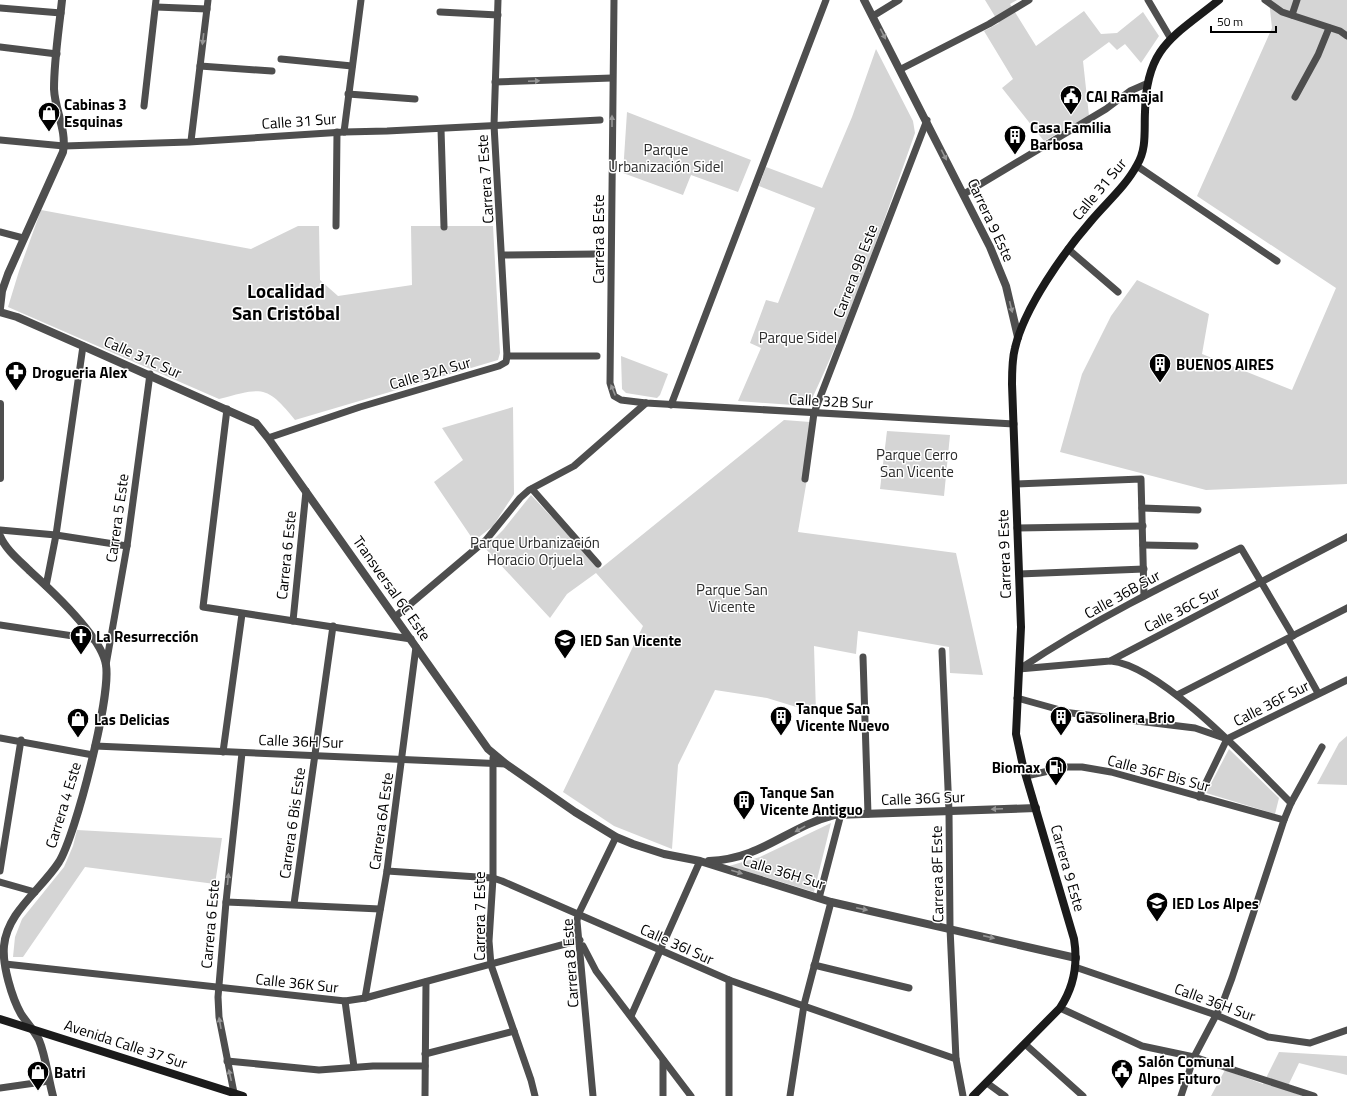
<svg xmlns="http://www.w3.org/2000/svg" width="1347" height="1096" font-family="'Titillium Web',sans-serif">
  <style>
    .green { fill: #d5d5d5 }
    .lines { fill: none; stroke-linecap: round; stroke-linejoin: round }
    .minor { stroke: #4e4e4e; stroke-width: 7 }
    .tertiary { stroke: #4e4e4e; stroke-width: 8 }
    .secondary { stroke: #1b1b1b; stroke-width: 8 }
    .oneway { fill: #959595 }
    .labels { text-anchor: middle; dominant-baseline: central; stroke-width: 3; stroke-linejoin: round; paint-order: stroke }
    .poi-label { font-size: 15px; font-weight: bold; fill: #000; stroke: #fff; text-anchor: start }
    .street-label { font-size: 15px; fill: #000; stroke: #fff }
    .park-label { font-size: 15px; fill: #2c2c2c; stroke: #fff }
    .district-label { font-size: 19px; font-weight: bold; fill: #000; stroke: #fff }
  </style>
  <rect width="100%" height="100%" fill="#fff"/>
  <g class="green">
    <path d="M985 0H1017L1010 4 1036 46 1084 11 1101 34 1117 33 1143 12 1159 36 1141 63 1125 44 1117 50 1109 42 1083 61 1089 116 1044 141 1002 88 1013 79 984 31 999 23Z"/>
    <path d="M1269 0H1347V484L1206 490 1060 452 1082 374 1111 316 1137 280 1209 314 1202 354 1292 390 1336 288 1197 196 1272 28Z"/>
    <path d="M876 49 913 121 915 133C883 224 851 316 810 403L806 406 738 401 761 348 750 343 766 300 778 303 815 208 759 186 766 167 822 188 852 117Z"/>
    <path d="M627 112 751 160 738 192 691 175 683 195 623 173Z"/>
    <path d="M41 210 251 249 298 226H319L320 280 338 296 412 285 411 226H493L500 353 498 360 295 420C266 384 262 388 219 399L8 307 19 271Z"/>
    <path d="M621 356 668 374 660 395 657 398 626 393 622 389Z"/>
    <path d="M513 407 514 494 493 526 474 541 434 482 463 460 442 428Z"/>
    <path d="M784 420 810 422 807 479 798 532 956 553 983 675 950 673 949 647 858 631 856 654 814 646 816 713 767 698 715 690 678 765 672 849 614 826 563 792 643 626 596 573 567 594 550 618 485 548 503 530 531 495 600 569Z"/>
    <path d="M887 431 950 435 944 496 880 489Z"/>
    <path d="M1347 736V785L1317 784 1339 743Z"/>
    <path d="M1229 749 1279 798 1275 814 1206 793Z"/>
    <path d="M831 823 814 892 729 866 760 857Z"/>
    <path d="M77 830 222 838 215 884 85 867 23 957H13L15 937 22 919 64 867 73 846Z"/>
    <path d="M1279 1052 1347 1056V1075L1299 1063 1286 1090 1303 1096H1211L1225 1070 1263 1084Z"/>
  </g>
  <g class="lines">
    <g class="minor">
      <path d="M614 0 610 383 614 396 621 400 646 403 1014 424"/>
      <path d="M1148 0 1171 39"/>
      <path d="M1265 0 1282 12 1340 31 1347 36"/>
      <path d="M156 7 207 9"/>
      <path d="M0 8 61 13"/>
      <path d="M440 12 498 15"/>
      <path d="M1292 15 1297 0"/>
      <path d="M873 16 899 0"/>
      <path d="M0 47 57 54"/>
      <path d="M281 59 352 66"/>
      <path d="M200 66 272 71"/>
      <path d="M901 69 989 24 1029 0"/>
      <path d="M495 82 612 78"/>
      <path d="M348 94 415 99"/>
      <path d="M1295 97 1318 55 1329 28"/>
      <path d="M144 106 156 0"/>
      <path d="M441 129 444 227"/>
      <path d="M344 132 361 0"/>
      <path d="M0 140 64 146 189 142 344 132 387 131 600 120"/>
      <path d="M191 141 208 0"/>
      <path d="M1137 166 1277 261"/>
      <path d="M964 194 1106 109 1130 91 1146 84"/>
      <path d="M336 226 337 132"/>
      <path d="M0 232 23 238"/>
      <path d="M1068 249 1118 292"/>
      <path d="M502 255 598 254"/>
      <path d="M507 356H597"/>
      <path d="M671 405 826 0"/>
      <path d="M227 409 203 607 411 639"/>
      <path d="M268 438 360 407 499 366 506 362 507 356 494 125 498 0"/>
      <path d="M805 479 814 413 927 120"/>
      <path d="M1016 484 1141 479 1144 596"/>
      <path d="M532 489 598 564"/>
      <path d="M1142 508 1198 510"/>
      <path d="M1017 528 1143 526"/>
      <path d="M0 530 56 535 127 546"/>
      <path d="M1143 545 1195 546"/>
      <path d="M1019 574 1144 569"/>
      <path d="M46 586 56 535 83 346"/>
      <path d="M395 617 486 540 520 498 529 490 574 466 646 403"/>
      <path d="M293 621 306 491"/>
      <path d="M0 625 93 639"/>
      <path d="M1288 639 1318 693"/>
      <path d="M942 651 949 811 950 928 956 1059 963 1096"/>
      <path d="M863 657 868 814"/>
      <path d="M1111 661C1162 666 1253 765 1291 803"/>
      <path d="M106 665 127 546 150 374"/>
      <path d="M1021 668C1090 622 1166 584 1241 548L1293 636"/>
      <path d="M1019 669 1110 661 1347 537"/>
      <path d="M1177 695 1347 608"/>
      <path d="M1017 698 1071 713 1195 728 1227 739 1347 680"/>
      <path d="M0 738 93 755"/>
      <path d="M95 746 506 764"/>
      <path d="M223 752 242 614"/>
      <path d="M493 758V878L489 941 491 965 531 1080 535 1096"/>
      <path d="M1026 776 1067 767H1082L1111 772 1284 820"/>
      <path d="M1199 797 1227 739"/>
      <path d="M0 871 21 740"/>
      <path d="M387 871 493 878 502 881 729 980 956 1059"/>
      <path d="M0 882 35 892"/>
      <path d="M819 898 841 814"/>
      <path d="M226 902 380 909"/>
      <path d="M294 904 333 626"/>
      <path d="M583 946 596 971 691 1096"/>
      <path d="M5 964 345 1001 365 998 580 940"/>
      <path d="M814 965 909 988"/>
      <path d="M1075 967 1216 1015 1268 1037 1310 1043 1347 1030"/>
      <path d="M729 980V1096"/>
      <path d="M365 998 387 871 416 647"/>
      <path d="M345 1001 354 1067"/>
      <path d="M1060 1008 1142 1046 1194 1057 1314 1096"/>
      <path d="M631 1016 700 861"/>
      <path d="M1025 1044 1083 1096"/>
      <path d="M425 1054 514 1031"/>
      <path d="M227 1061 319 1070 373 1066H425"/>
      <path d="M987 1083 1005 1096"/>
      <path d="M0 1088 49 1081"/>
      <path d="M234 1093 219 1017 218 997 226 902 242 753"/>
      <path d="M425 1096 426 982"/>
      <path d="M593 1096 577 921 578 915 616 837"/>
      <path d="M663 1096V1060"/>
      <path d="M790 1096 804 1005 831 902"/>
      <path d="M1181 1096 1194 1057 1223 1002 1232 978 1284 820 1291 803 1322 747"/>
    </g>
    <g class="tertiary">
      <path d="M864 0 990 247 1006 286 1018 337"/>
      <path d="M0 308 2 291 8 274 63 152C67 130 55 111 54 89 54 60 59 29 62 0"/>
      <path d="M0 312 17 317 83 346 256 423 268 438 488 749 506 764 575 812 616 837 633 844 664 854 700 861 831 902 1076 958"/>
      <path d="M0 404V478"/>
      <path d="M0 536C6 550 20 561 31 572 52 591 102 637 106 665 111 697 76 834 59 862 41 890 7 912 4 946 2 965 12 998 21 1014 27 1023 34 1030 39 1040 46 1057 48 1078 53 1096"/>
      <path d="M709 861C762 859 787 827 834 815L1036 808"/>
    </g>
    <g class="secondary">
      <path d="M0 1019 243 1096"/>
      <path d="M973 1096 1060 1008C1074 987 1078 963 1074 939L1023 766 1016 734 1021 627 1012 384C1012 372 1012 359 1015 348 1024 308 1064 252 1091 221 1106 203 1126 186 1137 165 1147 149 1144 130 1145 112 1146 47 1173 37 1219 0"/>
    </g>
  </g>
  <defs><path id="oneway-solid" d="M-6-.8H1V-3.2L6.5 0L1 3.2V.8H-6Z"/></defs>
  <g class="oneway">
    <use href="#oneway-solid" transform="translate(883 34) rotate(63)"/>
    <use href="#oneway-solid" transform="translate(203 39) rotate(97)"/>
    <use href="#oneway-solid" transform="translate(534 81) rotate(-2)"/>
    <use href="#oneway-solid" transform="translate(612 121) rotate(-90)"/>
    <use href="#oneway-solid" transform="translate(944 155) rotate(63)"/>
    <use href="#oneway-solid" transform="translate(1011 307) rotate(76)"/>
    <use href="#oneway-solid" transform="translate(613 390) rotate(-112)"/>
    <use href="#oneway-solid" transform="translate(997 809) rotate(178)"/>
    <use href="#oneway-solid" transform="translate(800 829) rotate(151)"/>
    <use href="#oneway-solid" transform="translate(737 872) rotate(17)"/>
    <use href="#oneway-solid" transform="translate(228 879) rotate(-84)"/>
    <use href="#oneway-solid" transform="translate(862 909) rotate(12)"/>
    <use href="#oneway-solid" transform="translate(989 937) rotate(13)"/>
    <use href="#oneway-solid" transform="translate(220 1023) rotate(-100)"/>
    <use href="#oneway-solid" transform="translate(230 1075) rotate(-103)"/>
  </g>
  <defs>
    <g id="civic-pin" transform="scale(1.15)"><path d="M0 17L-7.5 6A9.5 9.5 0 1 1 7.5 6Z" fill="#000" stroke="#fff"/><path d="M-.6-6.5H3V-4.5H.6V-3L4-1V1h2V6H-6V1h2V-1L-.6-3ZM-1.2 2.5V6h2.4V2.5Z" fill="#fff"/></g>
    <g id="shop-pin" transform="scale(1.15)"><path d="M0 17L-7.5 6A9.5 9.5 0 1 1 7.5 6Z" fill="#000" stroke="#fff"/><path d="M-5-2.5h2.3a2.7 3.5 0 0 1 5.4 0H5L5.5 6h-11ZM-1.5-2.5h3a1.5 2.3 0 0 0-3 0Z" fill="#fff"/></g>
    <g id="building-pin" transform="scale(1.15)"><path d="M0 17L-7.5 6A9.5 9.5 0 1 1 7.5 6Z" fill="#000" stroke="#fff"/><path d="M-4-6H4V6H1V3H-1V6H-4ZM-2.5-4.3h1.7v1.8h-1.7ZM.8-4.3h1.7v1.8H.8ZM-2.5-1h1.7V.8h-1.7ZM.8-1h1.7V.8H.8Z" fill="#fff"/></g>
    <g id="pharmacy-pin" transform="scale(1.15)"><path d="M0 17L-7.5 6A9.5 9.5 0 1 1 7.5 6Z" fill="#000" stroke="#fff"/><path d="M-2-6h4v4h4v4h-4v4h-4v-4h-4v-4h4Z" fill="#fff"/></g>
    <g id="church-pin" transform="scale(1.15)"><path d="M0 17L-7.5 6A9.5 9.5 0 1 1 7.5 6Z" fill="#000" stroke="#fff"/><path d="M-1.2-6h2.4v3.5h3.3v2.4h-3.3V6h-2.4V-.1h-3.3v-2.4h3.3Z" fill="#fff"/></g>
    <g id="school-pin" transform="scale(1.15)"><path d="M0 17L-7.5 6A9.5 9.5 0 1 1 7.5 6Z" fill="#000" stroke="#fff"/><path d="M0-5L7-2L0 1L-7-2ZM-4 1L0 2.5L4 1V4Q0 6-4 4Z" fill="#fff"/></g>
    <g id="fuel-pin" transform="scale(1.15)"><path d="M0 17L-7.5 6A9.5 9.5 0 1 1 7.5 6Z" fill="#000" stroke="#fff"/><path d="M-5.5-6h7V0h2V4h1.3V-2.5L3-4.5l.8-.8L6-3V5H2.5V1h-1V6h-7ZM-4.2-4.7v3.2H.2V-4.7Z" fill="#fff"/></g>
  </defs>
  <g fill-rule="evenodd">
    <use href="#civic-pin" x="1071" y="96"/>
    <use href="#shop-pin" x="49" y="113"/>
    <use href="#building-pin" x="1015" y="136"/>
    <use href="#building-pin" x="1160" y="364"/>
    <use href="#pharmacy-pin" x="16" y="372"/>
    <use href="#church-pin" x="81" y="636"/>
    <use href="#school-pin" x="565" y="640"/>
    <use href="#building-pin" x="781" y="717"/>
    <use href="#building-pin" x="1061" y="717"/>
    <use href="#shop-pin" x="78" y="719"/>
    <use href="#fuel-pin" x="1056" y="767"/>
    <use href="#building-pin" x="744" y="801"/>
    <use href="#school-pin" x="1157" y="903"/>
    <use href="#civic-pin" x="1122" y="1070"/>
    <use href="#shop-pin" x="38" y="1072"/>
  </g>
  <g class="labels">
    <g class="poi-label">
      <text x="1086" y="96">CAI Ramajal</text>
      <text x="64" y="104">Cabinas 3<tspan x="64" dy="17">Esquinas</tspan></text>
      <text x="1030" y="127">Casa Familia<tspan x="1030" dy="17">Barbosa</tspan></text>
      <text x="1176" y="364">BUENOS AIRES</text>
      <text x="32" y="372">Drogueria Alex</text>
      <text x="96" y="636">La Resurrección</text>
      <text x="580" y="640">IED San Vicente</text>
      <text x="796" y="708">Tanque San<tspan x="796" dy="17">Vicente Nuevo</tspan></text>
      <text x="1076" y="717">Gasolinera Brio</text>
      <text x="94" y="719">Las Delicias</text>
      <text x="1040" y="767" text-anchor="end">Biomax</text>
      <text x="760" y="792">Tanque San<tspan x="760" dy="17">Vicente Antiguo</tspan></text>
      <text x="1172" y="903">IED Los Alpes</text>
      <text x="1138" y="1061">Salón Comunal<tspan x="1138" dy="17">Alpes Futuro</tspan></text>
      <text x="54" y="1072">Batri</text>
    </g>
    <g class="street-label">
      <text transform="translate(299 121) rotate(-4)">Calle 31 Sur</text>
      <text transform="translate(485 179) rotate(-94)">Carrera 7 Este</text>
      <text transform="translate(1099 189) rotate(-50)">Calle 31 Sur</text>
      <text transform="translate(991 220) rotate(65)">Carrera 9 Este</text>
      <text transform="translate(598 239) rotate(-90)">Carrera 8 Este</text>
      <text transform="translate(855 271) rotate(-69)">Carrera 9B Este</text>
      <text transform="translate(143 357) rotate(24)">Calle 31C Sur</text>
      <text transform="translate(430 373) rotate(-16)">Calle 32A Sur</text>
      <text transform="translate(831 401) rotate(3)">Calle 32B Sur</text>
      <text transform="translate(117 518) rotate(-82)">Carrera 5 Este</text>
      <text transform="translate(1004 554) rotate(-92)">Carrera 9 Este</text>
      <text transform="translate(286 555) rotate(-84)">Carrera 6 Este</text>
      <text transform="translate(392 588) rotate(55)">Transversal 6C Este</text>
      <text transform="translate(1122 594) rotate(-29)">Calle 36B Sur</text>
      <text transform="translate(1182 609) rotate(-27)">Calle 36C Sur</text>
      <text transform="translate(1271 703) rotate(-27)">Calle 36F Sur</text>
      <text transform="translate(301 741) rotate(2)">Calle 36H Sur</text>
      <text transform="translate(1159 773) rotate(15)">Calle 36F Bis Sur</text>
      <text transform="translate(923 798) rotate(-2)">Calle 36G Sur</text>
      <text transform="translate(63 805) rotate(-73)">Carrera 4 Este</text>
      <text transform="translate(381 821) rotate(-82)">Carrera 6A Este</text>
      <text transform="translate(292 823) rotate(-82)">Carrera 6 Bis Este</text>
      <text transform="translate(1068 868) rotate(74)">Carrera 9 Este</text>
      <text transform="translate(784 872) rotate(17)">Calle 36H Sur</text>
      <text transform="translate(937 874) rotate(-91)">Carrera 8F Este</text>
      <text transform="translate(479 916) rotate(-90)">Carrera 7 Este</text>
      <text transform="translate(210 924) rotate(-85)">Carrera 6 Este</text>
      <text transform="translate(677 944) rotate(24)">Calle 36I Sur</text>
      <text transform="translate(570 963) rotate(-94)">Carrera 8 Este</text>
      <text transform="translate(297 983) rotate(6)">Calle 36K Sur</text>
      <text transform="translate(1215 1002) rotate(20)">Calle 36H Sur</text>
      <text transform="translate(126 1044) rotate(18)">Avenida Calle 37 Sur</text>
    </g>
    <g class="park-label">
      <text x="666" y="149">Parque<tspan x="666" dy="17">Urbanización Sidel</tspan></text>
      <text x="798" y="337">Parque Sidel</text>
      <text x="917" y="454">Parque Cerro<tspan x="917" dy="17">San Vicente</tspan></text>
      <text x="535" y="542">Parque Urbanización<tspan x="535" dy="17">Horacio Orjuela</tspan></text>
      <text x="732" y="589">Parque San<tspan x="732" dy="17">Vicente</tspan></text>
    </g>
    <g class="district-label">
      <text x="286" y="290">Localidad<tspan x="286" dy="22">San Cristóbal</tspan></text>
    </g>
  </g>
  <path d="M1211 26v6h65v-6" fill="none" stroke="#000000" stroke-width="2"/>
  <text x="1217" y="26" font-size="12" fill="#000000" stroke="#ffffff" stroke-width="3" paint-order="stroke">50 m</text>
</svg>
